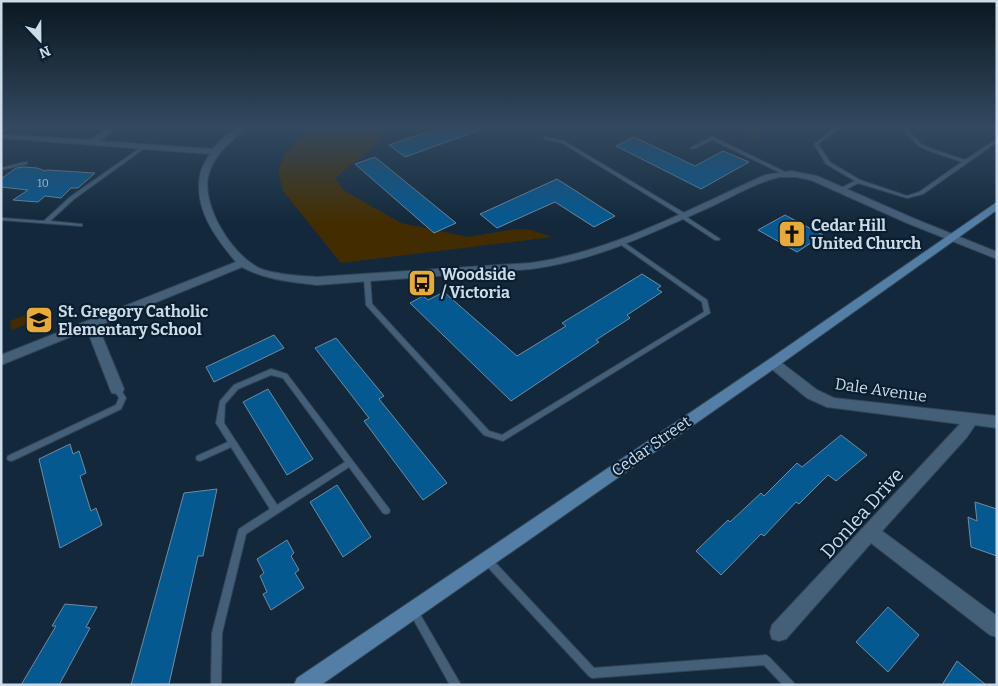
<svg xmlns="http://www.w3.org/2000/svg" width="998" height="686" font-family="Bitter,serif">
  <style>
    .green { fill: #432d00 }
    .building { fill: #055991; stroke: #718aa0 }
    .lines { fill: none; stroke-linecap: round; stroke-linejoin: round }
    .service-casing { stroke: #314557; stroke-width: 2 }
    .minor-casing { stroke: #314557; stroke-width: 2 }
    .secondary-casing { stroke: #314557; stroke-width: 2 }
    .service { fill: #446078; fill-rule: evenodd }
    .minor { fill: #446078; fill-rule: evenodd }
    .secondary { fill: #537fa6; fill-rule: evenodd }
    .labels { text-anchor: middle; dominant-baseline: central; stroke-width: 4.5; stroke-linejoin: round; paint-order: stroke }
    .far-number-label { font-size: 11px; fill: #9bbad2 }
    .poi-label { font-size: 16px; font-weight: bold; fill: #cddbe7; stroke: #091f31; text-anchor: start }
    .street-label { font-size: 16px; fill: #cddbe7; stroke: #091f31 }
    .near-street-label { font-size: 19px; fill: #cddbe7; stroke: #091f31 }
  </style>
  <rect width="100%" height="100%" fill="#13293b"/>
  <g class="green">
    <path d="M312 126H388L376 145 335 178 345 191 401 223 468 237 516 229 531 230 552 237 341 263 283 191 278 170 285 152Z"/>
    <path d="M722 126H776L753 140Z"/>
    <path d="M36 311 39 319 12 330 10 321Z"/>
  </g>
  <g class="building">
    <path d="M443 126H485V128L405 157 389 145Z"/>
    <path d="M634 137 695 166 723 151 749 162 701 189 616 146Z"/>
    <path d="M375 157 456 223 434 233 355 164Z"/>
    <path d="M24 167 37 168 45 171 47 170 95 173 78 188H71L61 198 45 196 38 202 13 200 28 190 1 187V179L16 168Z"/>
    <path d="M557 179 615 216 594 227 555 202 497 228 480 214Z"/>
    <path d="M785 215 798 222 823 235 797 252 758 230Z"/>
    <path d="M642 274 661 286 657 289 662 292 627 315 630 318 596 340 599 342 511 401 410 303 423 296 428 300 444 292 517 356 566 326 562 323Z"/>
    <path d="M274 335 284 348 214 382 206 367Z"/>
    <path d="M336 338 384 396 379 399 447 483 423 500 364 421 369 418 315 348Z"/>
    <path d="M268 389 313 459 287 475 243 402Z"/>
    <path d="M841 435 867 455 836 481 828 475 799 504 796 502 764 536 761 534 721 575 696 551 728 520 730 522 761 493 764 496 797 463 802 467Z"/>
    <path d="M70 444 73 454 79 451 86 473 80 476 91 511 96 508 102 525 60 548 39 459Z"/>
    <path d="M337 485 371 537 343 557 310 502Z"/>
    <path d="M217 489 203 556H198L169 684 131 685 184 493Z"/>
    <path d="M975 502 997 509V556L971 547 968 517 977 521Z"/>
    <path d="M287 540 294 553 291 556 299 570 295 573 304 588 271 610 263 594 267 592 260 576 264 573 257 559Z"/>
    <path d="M65 604 97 607 86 627 90 628 59 685H21L56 626H52Z"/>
    <path d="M888 607 919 635 888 672 856 642Z"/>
    <path d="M957 661 986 685H942Z"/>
  </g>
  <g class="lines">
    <g class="service-casing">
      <g id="service">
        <path d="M838 126H843L818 144 830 162 860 180 907 196 919 192 962 162 930 151 919 146 900 126H904L921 144 932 149 965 160 997 139V142L923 194 907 198 858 183 843 191H839V189L855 181 826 164 814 144Z"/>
        <path d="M544 137 564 141 686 214V215L685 216 720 239 719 240H715L680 217V215L562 143 544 139Z"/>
        <path d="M711 137H713L785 172 781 173 712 140 693 149 690 148Z"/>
        <path d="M143 146 146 147 74 199 50 221 80 224H82V226L1 220V218L44 221 70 197Z"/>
        <path d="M25 162H27V164L1 170V168Z"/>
        <path d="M622 241 707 300 710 313 503 441 484 435 366 305 364 277 367 275 370 277 372 304 489 431 502 435 704 312 702 302 620 244V242Z"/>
        <path d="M271 369 287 374 390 510 389 513 386 514 383 513 349 467 246 534 222 633 221 685H211L212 633 238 532 239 529 270 509 231 447 200 461 197 460 196 458 197 456 228 442 216 423 220 401 234 385ZM271 375 283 378 345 462 277 505 224 423 225 404 238 389Z"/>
        <path d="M117 386 119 387 126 398 121 409 14 460 11 461 8 460 7 458 8 456 116 405 119 398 114 389 115 387Z"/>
        <path d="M487 556 490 557 594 668 766 655 769 657 793 682 795 685H783L764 665 592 678 589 676 484 563 483 560 484 557Z"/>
        <path d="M414 607 417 609 461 685H450L411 615 409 612 411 609Z"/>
      </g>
    </g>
    <g class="minor-casing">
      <g id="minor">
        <path d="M110 126H119L100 141 213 149C223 138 232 126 248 126 233 141 216 151 209 173 199 204 234 260 264 270 281 275 299 276 317 277L531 263C614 251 689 209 765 175L791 171 817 176 915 219 997 252V259L907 223 811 180 796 177H780C756 182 732 197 710 207 649 234 598 260 531 269L317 285C291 282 266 280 242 267L98 326 124 389 122 393 117 394 112 393 110 389 87 330 1 365V355L236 262C215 237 194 209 200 175 201 168 206 160 210 154L1 138V134L90 140Z"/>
        <path d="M773 358 778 360 817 390 834 398 997 416V428L975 425 967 437 882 531 997 616V637L990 635 871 543 786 639 779 641 772 639 770 632 772 625 960 424 827 407 807 398 768 366 767 363 768 360Z"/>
      </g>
    </g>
    <g class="secondary-casing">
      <g id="secondary">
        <path d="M4 126H14L1 133V128Z"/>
        <path d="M997 202V210L778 366 321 685H294L297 678 768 360Z"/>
      </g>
    </g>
    <use href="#service" class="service"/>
    <use href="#minor" class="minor"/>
    <use href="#secondary" class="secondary"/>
  </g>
  <linearGradient id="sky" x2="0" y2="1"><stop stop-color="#0a1720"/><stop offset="0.57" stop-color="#334960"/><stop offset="1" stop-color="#334960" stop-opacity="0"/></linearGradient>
  <rect width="998" height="222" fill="url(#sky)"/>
  <defs>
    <g id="church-square" transform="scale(1.4375)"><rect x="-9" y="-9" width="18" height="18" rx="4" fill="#e8ab37" stroke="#091f31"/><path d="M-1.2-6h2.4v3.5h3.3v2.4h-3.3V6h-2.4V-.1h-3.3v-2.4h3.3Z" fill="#111"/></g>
    <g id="bus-square" transform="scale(1.4375)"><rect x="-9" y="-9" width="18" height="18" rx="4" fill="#e8ab37" stroke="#091f31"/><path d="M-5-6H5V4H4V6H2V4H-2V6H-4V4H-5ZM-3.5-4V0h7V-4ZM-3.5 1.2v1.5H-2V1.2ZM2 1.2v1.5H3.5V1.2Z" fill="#111"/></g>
    <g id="school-square" transform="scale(1.4375)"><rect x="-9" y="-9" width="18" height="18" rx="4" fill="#e8ab37" stroke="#091f31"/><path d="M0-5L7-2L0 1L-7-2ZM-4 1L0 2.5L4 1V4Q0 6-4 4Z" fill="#111"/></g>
  </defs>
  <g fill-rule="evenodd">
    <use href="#church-square" x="792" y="234"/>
    <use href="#bus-square" x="422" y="283"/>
    <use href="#school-square" x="39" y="320"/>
  </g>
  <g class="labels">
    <g class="far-number-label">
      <text x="43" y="183">10</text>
    </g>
    <g class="poi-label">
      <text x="811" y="225">Cedar Hill<tspan x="811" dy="18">United Church</tspan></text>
      <text x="441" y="274">Woodside<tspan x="441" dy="18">/ Victoria</tspan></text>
      <text x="58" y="311">St. Gregory Catholic<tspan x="58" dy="18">Elementary School</tspan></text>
    </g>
    <g class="street-label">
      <text transform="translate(881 390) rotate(8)">Dale Avenue</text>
      <text transform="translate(651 446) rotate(-35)">Cedar Street</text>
    </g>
    <g class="near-street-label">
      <text transform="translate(862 513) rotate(-48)">Donlea Drive</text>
    </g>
  </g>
  <rect width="998" height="686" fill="none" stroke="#cddbe7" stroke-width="5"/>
  <g transform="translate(40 40) rotate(158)" stroke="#091f31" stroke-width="4" paint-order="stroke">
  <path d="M0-4L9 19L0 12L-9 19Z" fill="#cddbe7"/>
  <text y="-8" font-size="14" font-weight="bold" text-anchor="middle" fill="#cddbe7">N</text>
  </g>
</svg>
